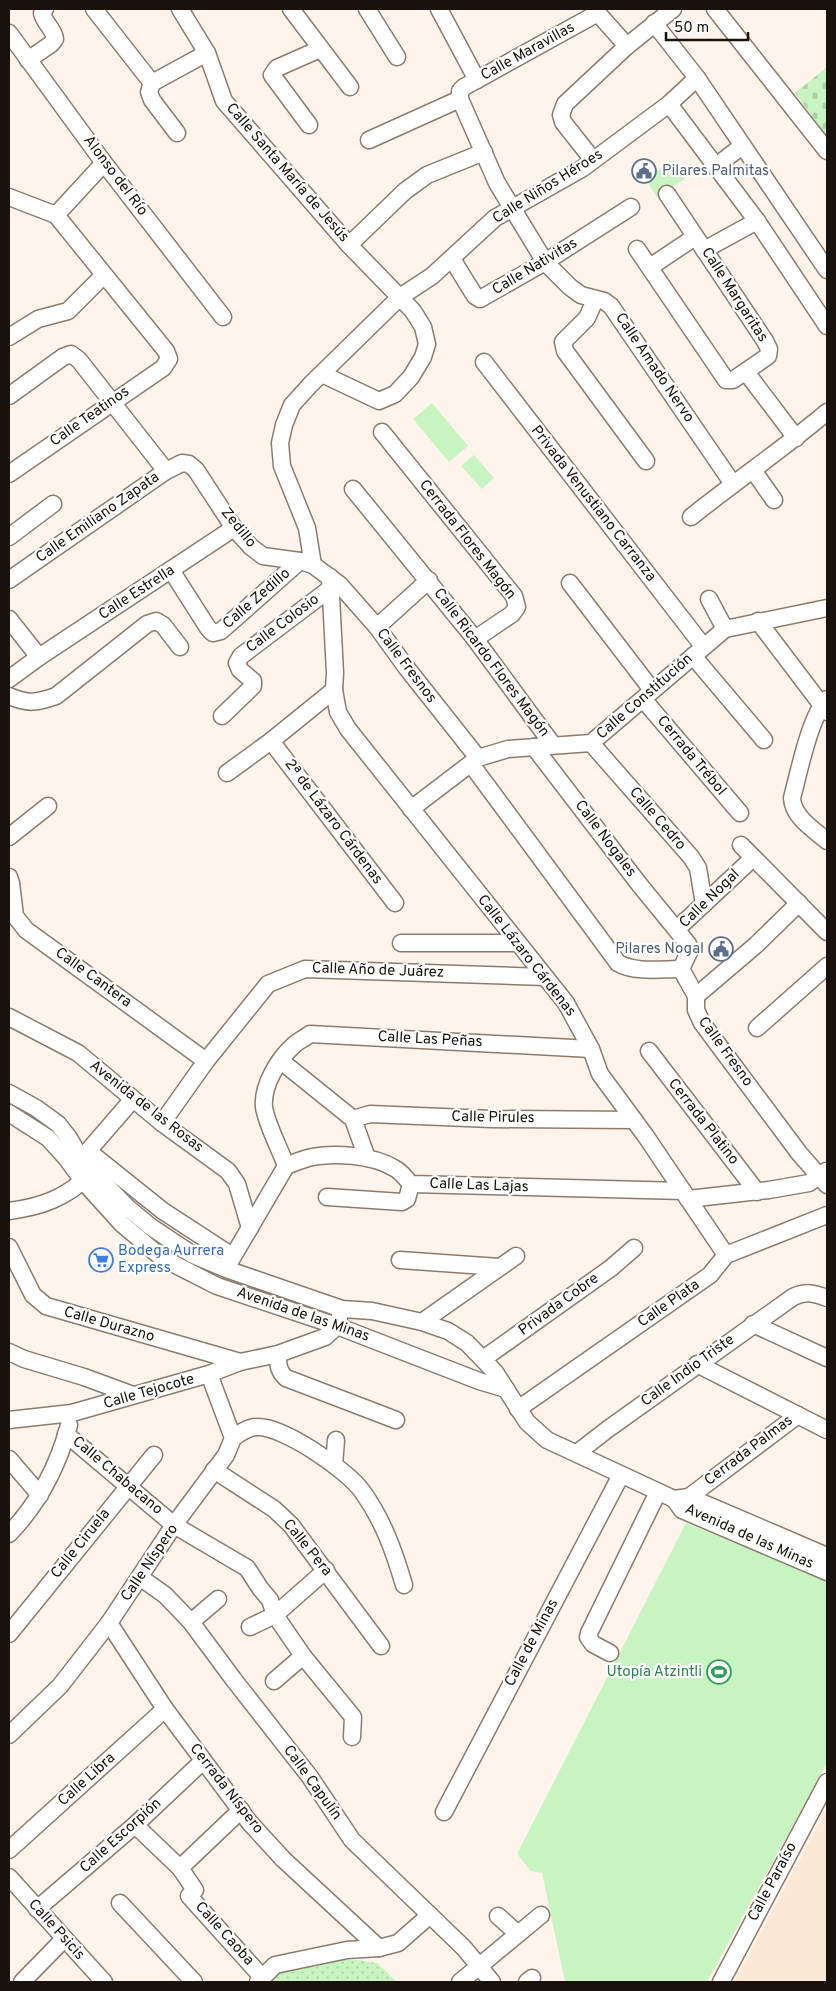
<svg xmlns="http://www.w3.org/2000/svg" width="836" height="1991" font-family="Overpass,sans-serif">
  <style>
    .built { fill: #fce8d7 }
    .grass { fill: url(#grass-dots) }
    .cemetery { fill: url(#cemetery-stones) }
    .garden { fill: #c7f4c0 }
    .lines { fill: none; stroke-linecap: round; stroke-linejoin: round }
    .minor-casing { stroke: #8c7b6d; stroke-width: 19 }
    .minor { stroke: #fff; stroke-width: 16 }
    .labels { text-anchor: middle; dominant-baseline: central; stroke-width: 4.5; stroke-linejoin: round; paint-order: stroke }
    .street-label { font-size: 15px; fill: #18110c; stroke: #fff }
    .service-label { font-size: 15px; fill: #4e5e75; stroke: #fff; text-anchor: start }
    .shop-label { font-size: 15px; fill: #366cbe; stroke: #fff; text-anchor: start }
    .leisure-label { font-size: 15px; fill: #27864d; stroke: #fff; text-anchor: end }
  </style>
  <defs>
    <pattern id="grass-dots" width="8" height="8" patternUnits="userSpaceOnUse" patternTransform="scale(1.25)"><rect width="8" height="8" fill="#c7f4c0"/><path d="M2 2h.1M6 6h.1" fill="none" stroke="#aad0a4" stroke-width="1.8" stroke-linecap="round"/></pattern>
    <pattern id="cemetery-stones" width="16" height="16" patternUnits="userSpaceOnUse" patternTransform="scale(1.25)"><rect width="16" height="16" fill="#c7f4c0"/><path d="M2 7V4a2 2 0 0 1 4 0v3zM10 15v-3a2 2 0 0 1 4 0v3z" fill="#aad0a4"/></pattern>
  </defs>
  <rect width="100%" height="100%" fill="#fff4eb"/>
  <path class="built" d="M827 1809V1982H734Z"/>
  <path class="grass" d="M313 1959 357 1960 377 1963 397 1982H262L280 1970Z"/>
  <path class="cemetery" d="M827 67V136L795 93Z"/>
  <g class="garden">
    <path d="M673 160 685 179 657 197 645 179Z"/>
    <path d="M432 403 468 446 449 462 413 419Z"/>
    <path d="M474 455 494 478 482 489 461 466Z"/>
    <path d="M686 1523 827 1581V1763L707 1982H565L542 1873 531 1871 517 1854Z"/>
  </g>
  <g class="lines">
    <g class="minor-casing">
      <g id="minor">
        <path d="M94 9 152 83"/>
        <path d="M180 9 207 53 224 101 349 245 413 311 423 327 427 344 423 357 411 377 395 394 379 401 322 374"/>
        <path d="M291 9 350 87"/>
        <path d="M367 9 397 57"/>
        <path d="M439 9 477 80"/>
        <path d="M594 9 627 46"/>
        <path d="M715 9 827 151"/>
        <path d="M598 13 464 87 460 91V99L497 183 545 262 570 287 581 295 604 301 611 306 733 484"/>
        <path d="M654 23 697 78 827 270"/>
        <path d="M9 33 104 163 223 317"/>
        <path d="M28 60 51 44 55 39C54 29 44 23 42 13L45 9"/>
        <path d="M152 83 207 53"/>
        <path d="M152 83 149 92 152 100 177 133"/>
        <path d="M669 104 757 221 827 326"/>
        <path d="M309 125 272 75 277 68 320 49"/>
        <path d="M369 140 460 99"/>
        <path d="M593 160 563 122 561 115 565 104 627 46 673 9"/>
        <path d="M715 167 742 146"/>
        <path d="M9 197 56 215 166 351 169 359 163 368 9 474"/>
        <path d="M56 215 104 163"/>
        <path d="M349 245 405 191 427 175 484 152"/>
        <path d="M637 249 726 380H733L768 356 769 349 765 341 667 194"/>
        <path d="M704 250 757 221"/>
        <path d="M452 259 475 296 480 299 545 262 631 207"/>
        <path d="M650 267 695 237"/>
        <path d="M595 300 587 318 563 342 565 351 646 461"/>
        <path d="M9 337 38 319 68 311 104 275"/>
        <path d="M484 362 703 646"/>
        <path d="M746 372 796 438"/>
        <path d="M9 396 63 357 71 354 79 360 166 471"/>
        <path d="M382 432 514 596 517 607 512 614 475 639"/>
        <path d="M753 470 774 500"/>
        <path d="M353 489 475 639 553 745"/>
        <path d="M691 517C736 481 783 449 827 412"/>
        <path d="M9 537 53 504"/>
        <path d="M313 565 307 528 282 466 280 443 284 425 292 405 311 384 400 297 432 276 495 218 583 168 669 104 697 78"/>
        <path d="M171 570 208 628 213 633 221 631 300 561"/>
        <path d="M330 577 335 673 334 690 338 712 348 729 566 1003 591 1049 600 1074 645 1135 726 1255"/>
        <path d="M9 580 166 471 182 463 189 464 196 470 234 528 251 547 263 556 300 561 313 565 340 585 377 627 406 667 478 758"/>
        <path d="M570 583 652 690"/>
        <path d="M709 599 725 629"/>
        <path d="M9 619 39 657"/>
        <path d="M758 621 827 712"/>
        <path d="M377 627 429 580"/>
        <path d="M693 656 764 740"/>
        <path d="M9 679 39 657 234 528"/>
        <path d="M9 696C28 704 36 703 56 696L147 624 156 621 163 625 180 647"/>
        <path d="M643 699 740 813"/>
        <path d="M827 699C810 716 799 772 792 798 793 817 813 829 827 841"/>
        <path d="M222 716 253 686V681L240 670 237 663 241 656 331 588"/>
        <path d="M271 741 395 903"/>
        <path d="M591 743 691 857 698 868 704 904"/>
        <path d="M534 747 639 884 688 944 690 950 681 969"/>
        <path d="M471 764 618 963C635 973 662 969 681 969L696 996V1010L702 1023 799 1153 827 1185"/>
        <path d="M227 773 271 741 334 690"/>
        <path d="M411 809 478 758 508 749 591 743 725 629 827 608"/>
        <path d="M9 837 48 806"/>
        <path d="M741 845 827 932"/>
        <path d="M9 877 11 883 15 916 26 930 206 1061"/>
        <path d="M677 929 753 858"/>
        <path d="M401 943H517"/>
        <path d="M696 996 756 945 799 903"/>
        <path d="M9 1017 78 1053 162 1123 228 1171 237 1184 250 1228"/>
        <path d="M757 1028 827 966"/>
        <path d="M649 1051 757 1192"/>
        <path d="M281 1061 353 1119 367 1158"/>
        <path d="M9 1093 36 1108 58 1124 69 1138 81 1159 128 1208 151 1227 193 1255 226 1269 342 1309 372 1311 422 1322 448 1331 467 1343 495 1372 527 1422 547 1440 674 1499 689 1497 827 1556"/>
        <path d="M9 1113 48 1138 67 1159 83 1181 122 1224 162 1258 217 1286 337 1326 479 1381 506 1389"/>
        <path d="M353 1119 370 1114 491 1119 634 1120"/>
        <path d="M162 1123 206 1061 268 984 305 969 545 977"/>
        <path d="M88 1151 163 1211 232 1256"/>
        <path d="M82 1158 133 1099"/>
        <path d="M286 1166C280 1149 266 1123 264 1107 262 1086 278 1059 294 1045 298 1041 305 1038 310 1034L591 1049"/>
        <path d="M286 1166C293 1163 301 1160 308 1158 333 1152 373 1155 394 1168 401 1171 406 1179 411 1184L683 1191"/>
        <path d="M327 1197 402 1202 407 1199 411 1184"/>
        <path d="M688 1199 769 1190 809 1183 826 1171"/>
        <path d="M9 1211C40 1207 67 1198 90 1174"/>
        <path d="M9 1247 33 1295 46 1306 240 1362"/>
        <path d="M400 1260 499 1267"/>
        <path d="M228 1265 286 1166"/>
        <path d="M422 1322 516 1256"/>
        <path d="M753 1324 827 1358"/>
        <path d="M9 1352 24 1359 84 1377 133 1395"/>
        <path d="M278 1354C278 1364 278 1371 286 1378L396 1420"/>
        <path d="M483 1359 611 1268 634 1248"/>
        <path d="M697 1364 827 1430"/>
        <path d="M518 1409 710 1275 726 1255 827 1215"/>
        <path d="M9 1420 72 1413 209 1374 240 1362 278 1354 325 1337 337 1326 339 1319"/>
        <path d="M66 1434 174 1525 247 1568 260 1588 270 1600 275 1615 303 1656 353 1717 352 1737"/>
        <path d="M233 1438C240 1433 248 1427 257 1427 283 1426 347 1470 362 1491 383 1520 394 1551 404 1585"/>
        <path d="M577 1453 608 1429 793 1297C805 1291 814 1293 827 1298"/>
        <path d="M9 1459 40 1495"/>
        <path d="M334 1465 336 1440"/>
        <path d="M214 1470 274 1509 291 1525 381 1646"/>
        <path d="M674 1499 682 1510 827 1572"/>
        <path d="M685 1504 689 1497 798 1415"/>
        <path d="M9 1534C38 1504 58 1466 69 1425"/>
        <path d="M141 1578 165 1595 191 1622 234 1680 310 1777 352 1840 464 1948 492 1982"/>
        <path d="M191 1622 218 1599"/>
        <path d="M109 1623 165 1709 250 1823 283 1859 379 1948"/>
        <path d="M250 1627 275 1615 326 1570"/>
        <path d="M9 1634 154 1455"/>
        <path d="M610 1653 593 1644 588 1637 589 1633 658 1492"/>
        <path d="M274 1681 303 1656"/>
        <path d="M9 1735 60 1686 109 1623 174 1525 226 1455 233 1438 209 1374"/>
        <path d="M444 1812 621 1475"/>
        <path d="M135 1825 180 1868 195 1890 189 1896 262 1977"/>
        <path d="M9 1850 165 1709"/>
        <path d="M180 1868 241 1810"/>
        <path d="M9 1877 104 1982"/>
        <path d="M120 1903 194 1982"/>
        <path d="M37 1909 135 1825 203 1761"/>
        <path d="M498 1916 518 1934"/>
        <path d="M22 1982 64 1939"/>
        <path d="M258 1982 275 1965 347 1950 379 1948 398 1943 430 1915"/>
        <path d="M460 1982 541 1915"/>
        <path d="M527 1982 532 1978"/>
        <path d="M721 1982 827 1782"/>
      </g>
    </g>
    <use href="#minor" class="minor"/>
  </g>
  <defs>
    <g id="civic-ring" transform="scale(1.25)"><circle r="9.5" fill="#fff" stroke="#5c6f8a" stroke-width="1.5"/><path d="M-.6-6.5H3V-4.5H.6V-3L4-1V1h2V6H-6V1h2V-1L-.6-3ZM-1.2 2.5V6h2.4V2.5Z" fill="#5c6f8a"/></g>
    <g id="supermarket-ring" transform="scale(1.25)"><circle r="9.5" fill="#fff" stroke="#3f7fe0" stroke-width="1.5"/><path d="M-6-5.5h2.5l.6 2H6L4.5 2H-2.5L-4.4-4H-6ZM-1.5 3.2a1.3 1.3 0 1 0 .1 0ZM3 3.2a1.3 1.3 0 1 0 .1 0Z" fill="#3f7fe0"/></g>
    <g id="stadium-ring" transform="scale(1.25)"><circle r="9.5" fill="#fff" stroke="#2e9e5b" stroke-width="1.5"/><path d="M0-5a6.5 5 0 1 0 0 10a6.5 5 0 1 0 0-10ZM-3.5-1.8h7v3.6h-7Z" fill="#2e9e5b"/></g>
  </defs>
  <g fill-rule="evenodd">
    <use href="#civic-ring" x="644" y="171"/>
    <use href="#civic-ring" x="721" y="949"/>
    <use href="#supermarket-ring" x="101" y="1260"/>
    <use href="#stadium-ring" x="719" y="1672"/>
  </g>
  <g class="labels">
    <g class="street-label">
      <text transform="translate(528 52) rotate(-29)">Calle Maravillas</text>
      <text transform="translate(287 173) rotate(49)">Calle Santa María de Jesús</text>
      <text transform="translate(115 176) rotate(53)">Alonso del Río</text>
      <text transform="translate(548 187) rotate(-32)">Calle Niños Héroes</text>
      <text transform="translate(535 267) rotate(-31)">Calle Nativitas</text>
      <text transform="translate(734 295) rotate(57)">Calle Margaritas</text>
      <text transform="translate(654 368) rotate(56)">Calle Amado Nervo</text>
      <text transform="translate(90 417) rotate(-35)">Calle Teatinos</text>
      <text transform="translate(593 504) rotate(52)">Privada Venustiano Carranza</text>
      <text transform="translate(98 518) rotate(-35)">Calle Emiliano Zapata</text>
      <text transform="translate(238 528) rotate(51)">Zedillo</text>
      <text transform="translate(467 540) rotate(52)">Cerrada Flores Magón</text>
      <text transform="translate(137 593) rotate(-33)">Calle Estrella</text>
      <text transform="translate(257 599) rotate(-41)">Calle Zedillo</text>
      <text transform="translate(283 624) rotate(-37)">Calle Colosio</text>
      <text transform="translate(491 663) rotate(53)">Calle Ricardo Flores Magón</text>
      <text transform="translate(406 666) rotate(53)">Calle Fresnos</text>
      <text transform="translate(645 697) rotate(-41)">Calle Constitución</text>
      <text transform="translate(691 756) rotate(50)">Cerrada Trébol</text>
      <text transform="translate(657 819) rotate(49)">Calle Cedro</text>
      <text transform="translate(333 822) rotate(53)">2ª de Lázaro Cárdenas</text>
      <text transform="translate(605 839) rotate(53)">Calle Nogales</text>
      <text transform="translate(710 899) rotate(-44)">Calle Nogal</text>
      <text transform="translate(526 956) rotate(52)">Calle Lázaro Cárdenas</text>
      <text transform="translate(378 971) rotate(2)">Calle Año de Juárez</text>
      <text transform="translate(93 978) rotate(36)">Calle Cantera</text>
      <text transform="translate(430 1040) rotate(3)">Calle Las Peñas</text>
      <text transform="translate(725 1052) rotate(54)">Calle Fresno</text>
      <text transform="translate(146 1107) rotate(38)">Avenida de las Rosas</text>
      <text transform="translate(493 1118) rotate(1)">Calle Pirules</text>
      <text transform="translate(703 1122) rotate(52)">Cerrada Platino</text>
      <text transform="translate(479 1186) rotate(2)">Calle Las Lajas</text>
      <text transform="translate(669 1304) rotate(-35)">Calle Plata</text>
      <text transform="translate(559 1305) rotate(-36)">Privada Cobre</text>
      <text transform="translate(303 1315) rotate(19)">Avenida de las Minas</text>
      <text transform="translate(109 1325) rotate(16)">Calle Durazno</text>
      <text transform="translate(688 1371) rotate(-36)">Calle Indio Triste</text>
      <text transform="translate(149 1392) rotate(-16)">Calle Tejocote</text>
      <text transform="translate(749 1451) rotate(-37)">Cerrada Palmas</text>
      <text transform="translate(117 1476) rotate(40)">Calle Chabacano</text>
      <text transform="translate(749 1537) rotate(24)">Avenida de las Minas</text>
      <text transform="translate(81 1544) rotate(-51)">Calle Ciruela</text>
      <text transform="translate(307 1548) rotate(51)">Calle Pera</text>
      <text transform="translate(150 1563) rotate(-56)">Calle Níspero</text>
      <text transform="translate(532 1643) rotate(-62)">Calle de Minas</text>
      <text transform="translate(87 1780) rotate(-42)">Calle Libra</text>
      <text transform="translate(312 1783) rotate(54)">Calle Capulín</text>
      <text transform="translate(226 1789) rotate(52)">Cerrada Níspero</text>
      <text transform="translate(121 1836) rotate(-42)">Calle Escorpión</text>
      <text transform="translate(773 1882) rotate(-62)">Calle Paraíso</text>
      <text transform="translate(56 1930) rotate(48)">Calle Psicis</text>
      <text transform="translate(224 1934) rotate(48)">Calle Caoba</text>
    </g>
    <g class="service-label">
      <text x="662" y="171">Pilares Palmitas</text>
      <text x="704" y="949" text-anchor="end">Pilares Nogal</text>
    </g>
    <g class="shop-label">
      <text x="118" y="1251">Bodega Aurrera<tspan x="118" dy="17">Express</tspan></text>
    </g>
    <g class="leisure-label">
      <text x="702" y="1672">Utopía Atzintli</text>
    </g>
  </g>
  <rect width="836" height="1991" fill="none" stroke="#18110c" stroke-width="20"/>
  <path d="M666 32v8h82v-8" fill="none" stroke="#18110c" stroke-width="2.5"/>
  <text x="674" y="32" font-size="15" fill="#18110c" stroke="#ffffff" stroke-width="4" paint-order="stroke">50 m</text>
</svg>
